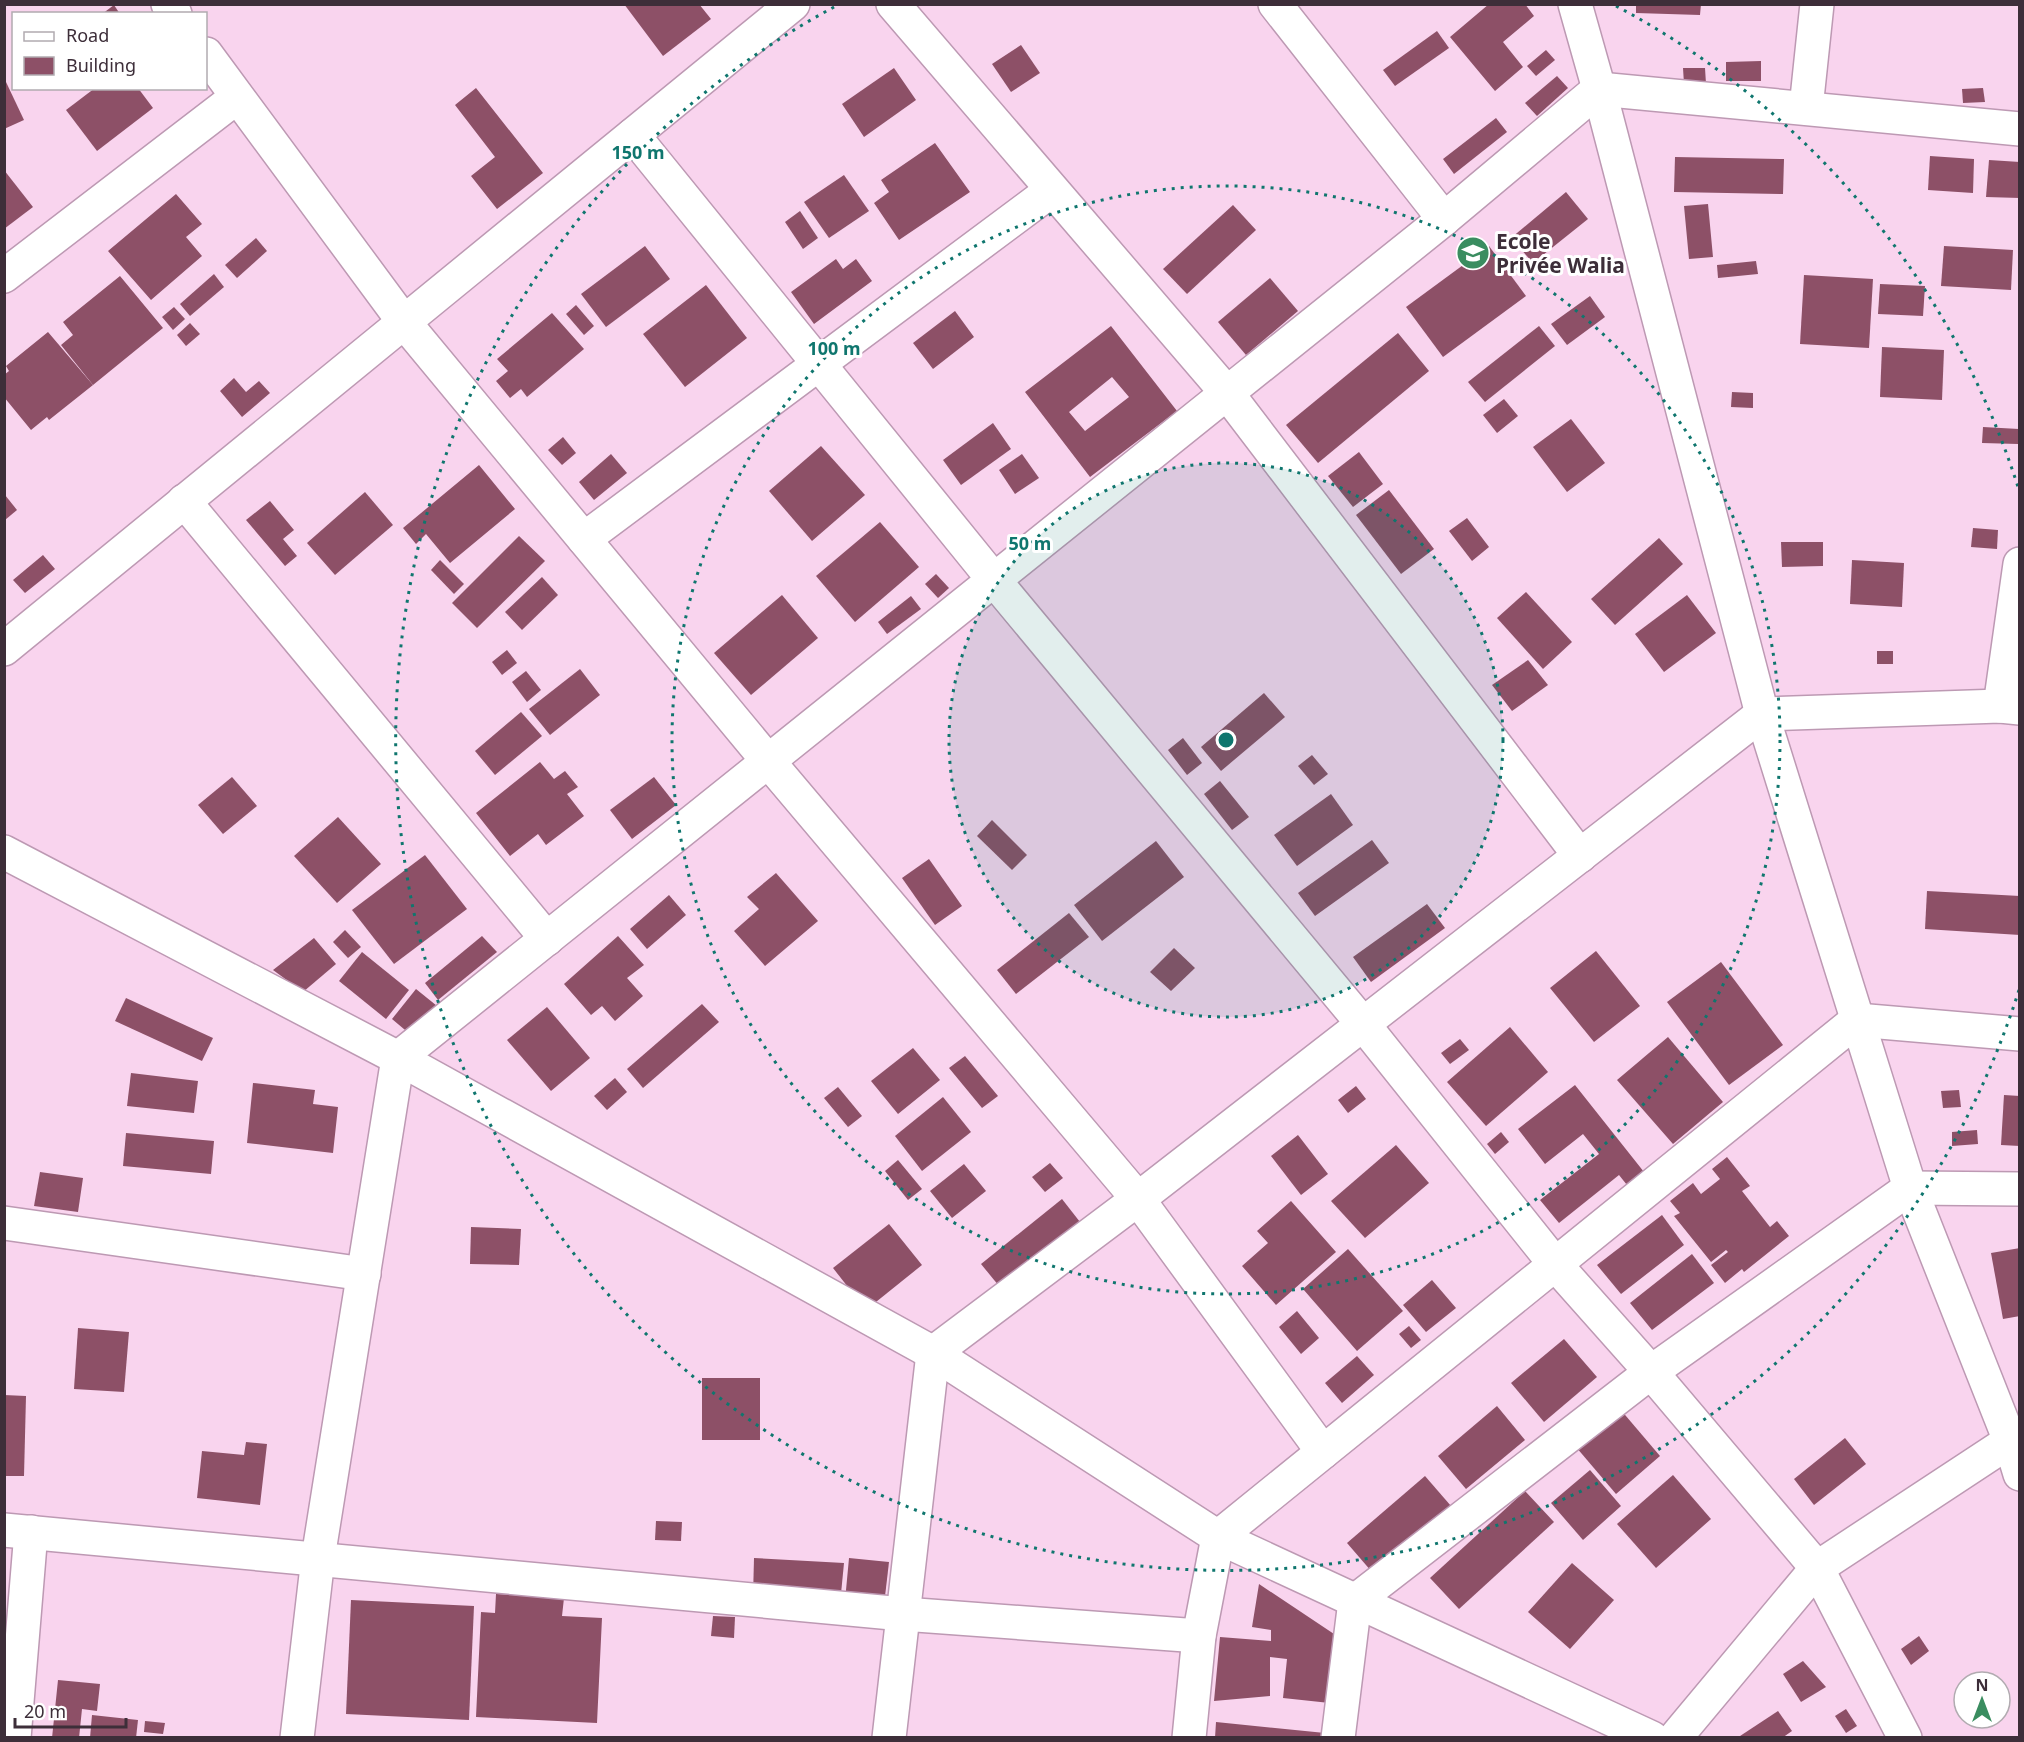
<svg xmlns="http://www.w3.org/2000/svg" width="2024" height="1742" font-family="'Noto Sans',sans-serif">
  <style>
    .building { fill: #8d5067; fill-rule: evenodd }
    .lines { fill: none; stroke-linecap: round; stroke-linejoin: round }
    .minor-casing { stroke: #bd99b3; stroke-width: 36 }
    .minor { stroke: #fff; stroke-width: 33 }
    .ring { fill: none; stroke: #0f766e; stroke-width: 3; stroke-dasharray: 3 6 }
    .labels { text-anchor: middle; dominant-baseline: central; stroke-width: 6; stroke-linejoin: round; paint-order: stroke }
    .poi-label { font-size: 21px; font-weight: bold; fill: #3d2e39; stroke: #fff; text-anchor: start }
    .centre { fill: #0f766e; stroke: #fff; stroke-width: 3 }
    .ring-label { font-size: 18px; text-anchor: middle; font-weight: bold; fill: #0f766e; stroke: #fff; stroke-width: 6; stroke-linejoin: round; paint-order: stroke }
  </style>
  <rect width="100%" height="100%" fill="#f9d4ee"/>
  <g class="building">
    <path d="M624 4H699L711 19 663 56Z"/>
    <path d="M1489 4H1525L1534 16 1503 42 1523 67 1495 91 1450 37Z"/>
    <path d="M1636 4H1701L1700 15 1636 13Z"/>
    <path d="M114 5 120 14H102Z"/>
    <path d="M1437 31 1449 48 1395 86 1383 70Z"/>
    <path d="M1021 45 1040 73 1011 92 992 64Z"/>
    <path d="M1546 50 1555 60 1536 76 1527 66Z"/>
    <path d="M1761 61V81H1726V62Z"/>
    <path d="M894 68 916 100 864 137 842 104Z"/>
    <path d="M1683 68H1705L1706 84H1684Z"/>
    <path d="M1557 76 1568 88 1537 116 1525 103Z"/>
    <path d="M6 82 24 120 4 129V83Z"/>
    <path d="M95 88H138L153 108 97 151 66 110Z"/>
    <path d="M476 88 543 173 497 209 471 176 495 157 455 105Z"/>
    <path d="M1983 88 1985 102 1963 103 1962 89Z"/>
    <path d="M1496 118 1507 132 1454 174 1443 159Z"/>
    <path d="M935 143 970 192 899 240 874 203 889 192 881 180Z"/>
    <path d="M1930 156 1974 159 1973 193 1928 190Z"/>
    <path d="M1675 157 1784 159 1783 194 1674 192Z"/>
    <path d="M1989 160 2020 162V198L1986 197Z"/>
    <path d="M4 170 33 207 4 229Z"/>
    <path d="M844 175 869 211 829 238 804 202Z"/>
    <path d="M1566 192 1588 219 1533 263 1511 238Z"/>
    <path d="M176 194 202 224 186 237 202 256 151 300 108 251Z"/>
    <path d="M1708 204 1713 257 1689 259 1684 206Z"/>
    <path d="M1233 205 1256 230 1187 294 1163 269Z"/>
    <path d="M800 211 818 238 803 249 785 222Z"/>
    <path d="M256 238 267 251 237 278 225 265Z"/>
    <path d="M645 246 670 279 606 327 581 294Z"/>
    <path d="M1489 246 1526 296 1443 357 1406 307Z"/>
    <path d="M1944 246 2013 250 2011 290 1941 286Z"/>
    <path d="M836 259 843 269 856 259 872 281 814 324 791 292Z"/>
    <path d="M1756 261 1758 274 1718 278 1717 265Z"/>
    <path d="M214 274 224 287 190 316 180 304Z"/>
    <path d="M1804 275 1873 279 1869 348 1800 344Z"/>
    <path d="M120 276 163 328 93 385 61 345 73 335 63 322Z"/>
    <path d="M1270 278 1298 311 1246 355 1218 322Z"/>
    <path d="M1880 284 1925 286 1923 316 1878 314Z"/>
    <path d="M706 285 747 338 685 387 643 334Z"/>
    <path d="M1590 296 1605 317 1567 345 1551 324Z"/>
    <path d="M576 305 594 326 584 335 566 314Z"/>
    <path d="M174 307 185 319 173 330 162 317Z"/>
    <path d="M955 311 974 337 933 369 913 343Z"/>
    <path d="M552 313 584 349 527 397 521 389 510 398 496 381 508 371 497 359Z"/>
    <path d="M190 323 200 334 186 346 177 335Z"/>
    <path d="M1111 326 1177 411 1090 477 1025 392ZM1112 377 1129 397 1085 431 1069 412Z"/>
    <path d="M1539 326 1555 346 1485 402 1468 382Z"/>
    <path d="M48 332 93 385 49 420 47 417 31 430 4 397V375L9 371 6 366Z"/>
    <path d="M1398 333 1429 371 1318 463 1286 425Z"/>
    <path d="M1882 347 1944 350 1942 400 1880 397Z"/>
    <path d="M234 378 246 392 259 381 270 393 242 417 220 391Z"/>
    <path d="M1732 392 1753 393V408L1731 407Z"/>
    <path d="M1504 399 1518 416 1497 433 1483 415Z"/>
    <path d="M1571 419 1605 463 1567 492 1533 447Z"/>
    <path d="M993 423 1011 449 961 485 943 460Z"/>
    <path d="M1983 427 2019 429 2018 444 1982 443Z"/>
    <path d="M563 437 576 453 562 465 548 450Z"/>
    <path d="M821 446 865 495 812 541 769 491Z"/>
    <path d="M1359 452 1383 484 1353 507 1328 476Z"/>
    <path d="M611 454 627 473 594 500 579 482Z"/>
    <path d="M1022 454 1039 478 1015 494 999 470Z"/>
    <path d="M479 465 515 509 450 563 426 534 416 544 403 528Z"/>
    <path d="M1389 490 1434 549 1401 574 1356 515Z"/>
    <path d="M365 492 393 525 335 575 307 543Z"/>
    <path d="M5 495 17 510 5 520Z"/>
    <path d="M270 501 294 530 283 539 297 556 285 566 246 520Z"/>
    <path d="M1467 518 1489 547 1472 561 1449 531Z"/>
    <path d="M880 522 919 567 855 622 816 576Z"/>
    <path d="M1973 528 1998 530 1997 549 1971 547Z"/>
    <path d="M519 536 545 561 477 628 452 603Z"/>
    <path d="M1659 538 1683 564 1615 625 1591 599Z"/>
    <path d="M1781 542H1823V566L1782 567Z"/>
    <path d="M43 555 55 569 25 593 13 580Z"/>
    <path d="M440 560 464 584 454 594 431 570Z"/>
    <path d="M1852 560 1904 563 1902 607 1850 604Z"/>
    <path d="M936 574 949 588 938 598 925 584Z"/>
    <path d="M542 577 558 595 522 630 505 612Z"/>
    <path d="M1526 592 1572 642 1543 669 1497 618Z"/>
    <path d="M782 595 818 638 751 695 714 653Z"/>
    <path d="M1687 595 1716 633 1664 672 1635 634Z"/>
    <path d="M911 596 921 609 887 634 878 622Z"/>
    <path d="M507 650 517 663 502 675 492 662Z"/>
    <rect x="1877" y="651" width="16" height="13"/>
    <path d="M1528 660 1548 685 1512 711 1492 685Z"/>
    <path d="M580 669 600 695 550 735 529 709Z"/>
    <path d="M526 671 541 690 527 702 512 682Z"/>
    <path d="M1264 693 1285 717 1221 771 1201 747Z"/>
    <path d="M521 712 542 736 495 775 475 751Z"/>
    <path d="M1183 738 1202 763 1187 775 1168 750Z"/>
    <path d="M1312 755 1328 774 1314 785 1298 766Z"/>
    <path d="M540 762 554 779 565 771 578 787 567 794 584 816 546 845 538 834 510 856 476 813Z"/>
    <path d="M232 777 257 806 223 834 198 805Z"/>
    <path d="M654 777 676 805 632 839 610 810Z"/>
    <path d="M1220 781 1249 817 1232 830 1204 794Z"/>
    <path d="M1331 794 1353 825 1297 866 1274 835Z"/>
    <path d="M338 817 381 864 337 903 294 856Z"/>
    <path d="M992 820 1027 855 1012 870 977 836Z"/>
    <path d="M1372 840 1389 863 1315 916 1298 893Z"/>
    <path d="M1156 841 1184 877 1102 941 1074 905Z"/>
    <path d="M425 855 467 909 394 964 352 910Z"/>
    <path d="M929 859 962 906 935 925 902 878Z"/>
    <path d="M776 873 818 921 765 966 734 931 759 909 747 897Z"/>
    <path d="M1927 891 2020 896V935L1925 929Z"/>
    <path d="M669 895 686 915 647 949 630 929Z"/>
    <path d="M1427 904 1445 928 1371 982 1353 957Z"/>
    <path d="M1069 913 1089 937 1016 994 997 970Z"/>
    <path d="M345 930 361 947 348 958 333 942Z"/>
    <path d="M482 936 497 952 438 1000 425 983Z"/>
    <path d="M618 936 644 965 627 978 643 996 615 1021 602 1006 591 1015 564 984Z"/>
    <path d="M314 938 336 964 303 992 273 970Z"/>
    <path d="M1174 948 1195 968 1171 991 1150 972Z"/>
    <path d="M1596 951 1640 1006 1594 1042 1550 988Z"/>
    <path d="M362 952 409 990 386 1019 339 981Z"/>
    <path d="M1721 962 1783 1045 1729 1085 1667 1002Z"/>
    <path d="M416 989 442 1010 417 1040 392 1019Z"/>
    <path d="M126 998 213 1038 202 1061 115 1021Z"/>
    <path d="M702 1004 719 1022 643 1088 627 1069Z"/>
    <path d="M547 1007 590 1058 551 1091 507 1040Z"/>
    <path d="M1510 1027 1548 1072 1486 1126 1447 1082Z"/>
    <path d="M1668 1037 1723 1102 1673 1144 1617 1080Z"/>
    <path d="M1460 1039 1469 1050 1450 1064 1441 1053Z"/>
    <path d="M913 1048 940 1080 898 1114 871 1081Z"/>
    <path d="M965 1056 998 1096 982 1108 949 1068Z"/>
    <path d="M131 1073 198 1081 194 1113 127 1106Z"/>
    <path d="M615 1078 627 1092 607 1110 594 1096Z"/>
    <path d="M253 1083 315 1090 313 1104 338 1107 333 1153 247 1143Z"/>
    <path d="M1575 1085 1644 1172 1627 1185 1619 1175 1559 1223 1540 1200 1599 1154 1583 1134 1545 1164 1518 1129Z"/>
    <path d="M1356 1086 1366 1099 1348 1113 1338 1100Z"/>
    <path d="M838 1087 862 1116 848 1127 824 1098Z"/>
    <path d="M1959 1090 1961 1107 1943 1108 1941 1091Z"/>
    <path d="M2004 1095 2020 1096V1146L2001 1145Z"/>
    <path d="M943 1097 971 1132 922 1171 895 1136Z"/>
    <path d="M1977 1130 1978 1144 1952 1146V1132Z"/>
    <path d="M1501 1132 1509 1142 1495 1154 1487 1144Z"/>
    <path d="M126 1133 214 1141 211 1174 123 1166Z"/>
    <path d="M1298 1135 1328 1174 1301 1195 1271 1156Z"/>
    <path d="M1396 1145 1429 1183 1365 1238 1331 1201Z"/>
    <path d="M1727 1157 1750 1186 1742 1191 1770 1227 1777 1221 1789 1236 1744 1272 1742 1269 1725 1283 1711 1265 1728 1252 1726 1250 1711 1262 1674 1216 1680 1213 1670 1201 1693 1183 1701 1194 1720 1179 1712 1169Z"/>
    <path d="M898 1160 922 1189 908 1200 885 1171Z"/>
    <path d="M1050 1163 1063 1178 1045 1192 1032 1177Z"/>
    <path d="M964 1164 986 1191 952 1218 930 1191Z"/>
    <path d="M40 1172 83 1178 78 1212 34 1206Z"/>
    <path d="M1062 1199 1080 1222 999 1286 981 1264Z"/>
    <path d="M1291 1201 1336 1252 1276 1305 1242 1266 1268 1243 1257 1231Z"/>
    <path d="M1662 1215 1684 1245 1621 1294 1597 1265Z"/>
    <path d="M889 1224 922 1265 866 1310 833 1268Z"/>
    <path d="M471 1227 521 1229 519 1265 470 1264Z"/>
    <path d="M2020 1248V1316L2003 1319 1991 1253Z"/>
    <path d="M1348 1249 1403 1311 1357 1351 1303 1289Z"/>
    <path d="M1692 1254 1714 1283 1652 1330 1630 1303Z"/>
    <path d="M1432 1280 1456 1308 1426 1332 1403 1305Z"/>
    <path d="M1297 1311 1319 1338 1301 1354 1279 1327Z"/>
    <path d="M1409 1326 1421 1340 1411 1348 1399 1334Z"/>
    <path d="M78 1328 129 1332 124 1392 74 1389Z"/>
    <path d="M1564 1339 1597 1377 1544 1422 1511 1383Z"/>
    <path d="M1357 1356 1374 1375 1342 1403 1325 1383Z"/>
    <rect x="702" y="1378" width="58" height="62"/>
    <path d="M4 1395 26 1396 24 1476H4Z"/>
    <path d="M1497 1406 1525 1440 1466 1489 1438 1456Z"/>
    <path d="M1620 1409 1660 1456 1616 1494 1576 1447Z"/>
    <path d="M1845 1438 1866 1464 1814 1505 1794 1479Z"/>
    <path d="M246 1442 267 1444 260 1505 197 1498 202 1451 244 1455Z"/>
    <path d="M1590 1470 1621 1506 1583 1540 1551 1503Z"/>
    <path d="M1673 1475 1711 1519 1656 1568 1617 1524Z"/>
    <path d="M1425 1476 1451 1506 1372 1572 1347 1543Z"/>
    <path d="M1525 1491 1554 1522 1459 1609 1430 1578Z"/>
    <path d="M656 1521 682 1522 681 1541 655 1540Z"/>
    <path d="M754 1558 844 1563 840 1604 753 1597Z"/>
    <path d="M849 1558 889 1562 884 1605 845 1601Z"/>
    <path d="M1572 1563 1614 1600 1570 1649 1528 1612Z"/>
    <path d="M1259 1584 1337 1636 1339 1704 1283 1698 1287 1659 1270 1657V1696L1214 1701 1220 1637 1271 1641V1630L1252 1627Z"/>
    <path d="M496 1594 564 1598 562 1616 602 1618 597 1723 476 1717 481 1612 495 1613Z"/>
    <path d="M351 1600 474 1606 469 1720 346 1714Z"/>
    <path d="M713 1616 735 1617 734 1638 711 1636Z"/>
    <path d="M1919 1636 1929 1651 1911 1665 1901 1649Z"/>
    <path d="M1803 1661 1826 1687 1801 1702 1783 1674Z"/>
    <path d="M58 1680 100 1684 97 1711 82 1709 79 1738H52Z"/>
    <path d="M1846 1709 1857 1726 1846 1733 1835 1716Z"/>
    <path d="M1778 1711 1792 1731 1782 1738H1737Z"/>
    <path d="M92 1715 138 1720 136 1738H90Z"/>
    <path d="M145 1721 165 1723 163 1734 144 1732Z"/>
    <path d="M1216 1722 1325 1733 1324 1738H1215Z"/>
  </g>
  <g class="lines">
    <g class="minor-casing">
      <g id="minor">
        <path d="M168 4 175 14"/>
        <path d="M893 4 1227 393 1580 856"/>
        <path d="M1275 4 1444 219"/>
        <path d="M1575 4 1599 89 1762 714 1910 1188 2010 1441 2020 1474"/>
        <path d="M206 54 404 322 768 761 1138 1199 1323 1452"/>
        <path d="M1806 108 1817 4"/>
        <path d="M633 135 994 580 1363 1024 1555 1264 1651 1372 1817 1568 1905 1738"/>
        <path d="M4 276 237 97"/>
        <path d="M184 501 547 939"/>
        <path d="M584 539 1052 190"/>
        <path d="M4 649 793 4"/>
        <path d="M2000 706 2020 564"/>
        <path d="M4 852 398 1058 933 1353 1218 1537 1652 1738"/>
        <path d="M4 1223 364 1274"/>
        <path d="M4 1530 903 1614 1199 1636"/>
        <path d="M14 1738 31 1532"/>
        <path d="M297 1738 318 1558 398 1058 1444 219 1599 89 2020 129"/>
        <path d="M889 1738 933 1353 1138 1199 1762 714 2000 706 2020 708"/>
        <path d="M1189 1738 1199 1636 1218 1537 1857 1020 2020 1034"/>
        <path d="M1338 1738 1355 1601 1651 1372 1910 1188 2020 1189"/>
        <path d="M1675 1738 1817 1568 2010 1441 2020 1440"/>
      </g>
    </g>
    <use href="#minor" class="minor"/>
  </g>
  <circle cx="1226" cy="740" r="277" fill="#0f766e" fill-opacity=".12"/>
  <g class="ring">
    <circle cx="1226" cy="740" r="277"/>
    <circle cx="1226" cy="740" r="554"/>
    <path d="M2019 990A831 831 0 1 1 836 6M1616 6A831 831 0 0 1 2019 490"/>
  </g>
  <defs>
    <g id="school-disc" transform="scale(1.725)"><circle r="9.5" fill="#3a8d60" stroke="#fff"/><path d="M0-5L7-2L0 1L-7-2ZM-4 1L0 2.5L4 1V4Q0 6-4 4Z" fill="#fff"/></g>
  </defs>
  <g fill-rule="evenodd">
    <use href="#school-disc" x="1473" y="253"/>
  </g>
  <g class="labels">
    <g class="poi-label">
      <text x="1496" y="241">Ecole<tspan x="1496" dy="24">Privée Walia</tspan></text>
    </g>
  </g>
  <circle cx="1226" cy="740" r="9" class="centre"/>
  <g class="ring-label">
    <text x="638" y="159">150 m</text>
    <text x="834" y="355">100 m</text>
    <text x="1030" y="550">50 m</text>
  </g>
  <rect width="2024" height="1742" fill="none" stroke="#3d2e39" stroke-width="12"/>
  <rect x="12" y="12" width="195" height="78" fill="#ffffff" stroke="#b1abb0" stroke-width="1.5"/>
  <rect x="24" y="32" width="30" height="9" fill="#ffffff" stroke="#b1abb0" stroke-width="1.5"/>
  <text x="66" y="42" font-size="18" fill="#3d2e39">Road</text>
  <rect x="24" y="57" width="30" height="18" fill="#8d5067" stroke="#b1abb0" stroke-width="1.5"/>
  <text x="66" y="72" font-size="18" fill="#3d2e39">Building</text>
  <g transform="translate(1982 1700)"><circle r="28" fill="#ffffff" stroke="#b1abb0" stroke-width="1.5"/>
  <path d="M0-4.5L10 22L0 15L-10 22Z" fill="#3a8d60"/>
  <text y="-9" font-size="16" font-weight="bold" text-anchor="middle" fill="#3d2e39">N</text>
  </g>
  <path d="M15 1718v9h111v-9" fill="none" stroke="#3d2e39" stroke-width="3"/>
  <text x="24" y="1718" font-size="18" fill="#3d2e39" stroke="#ffffff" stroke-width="4.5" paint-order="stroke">20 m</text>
</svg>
